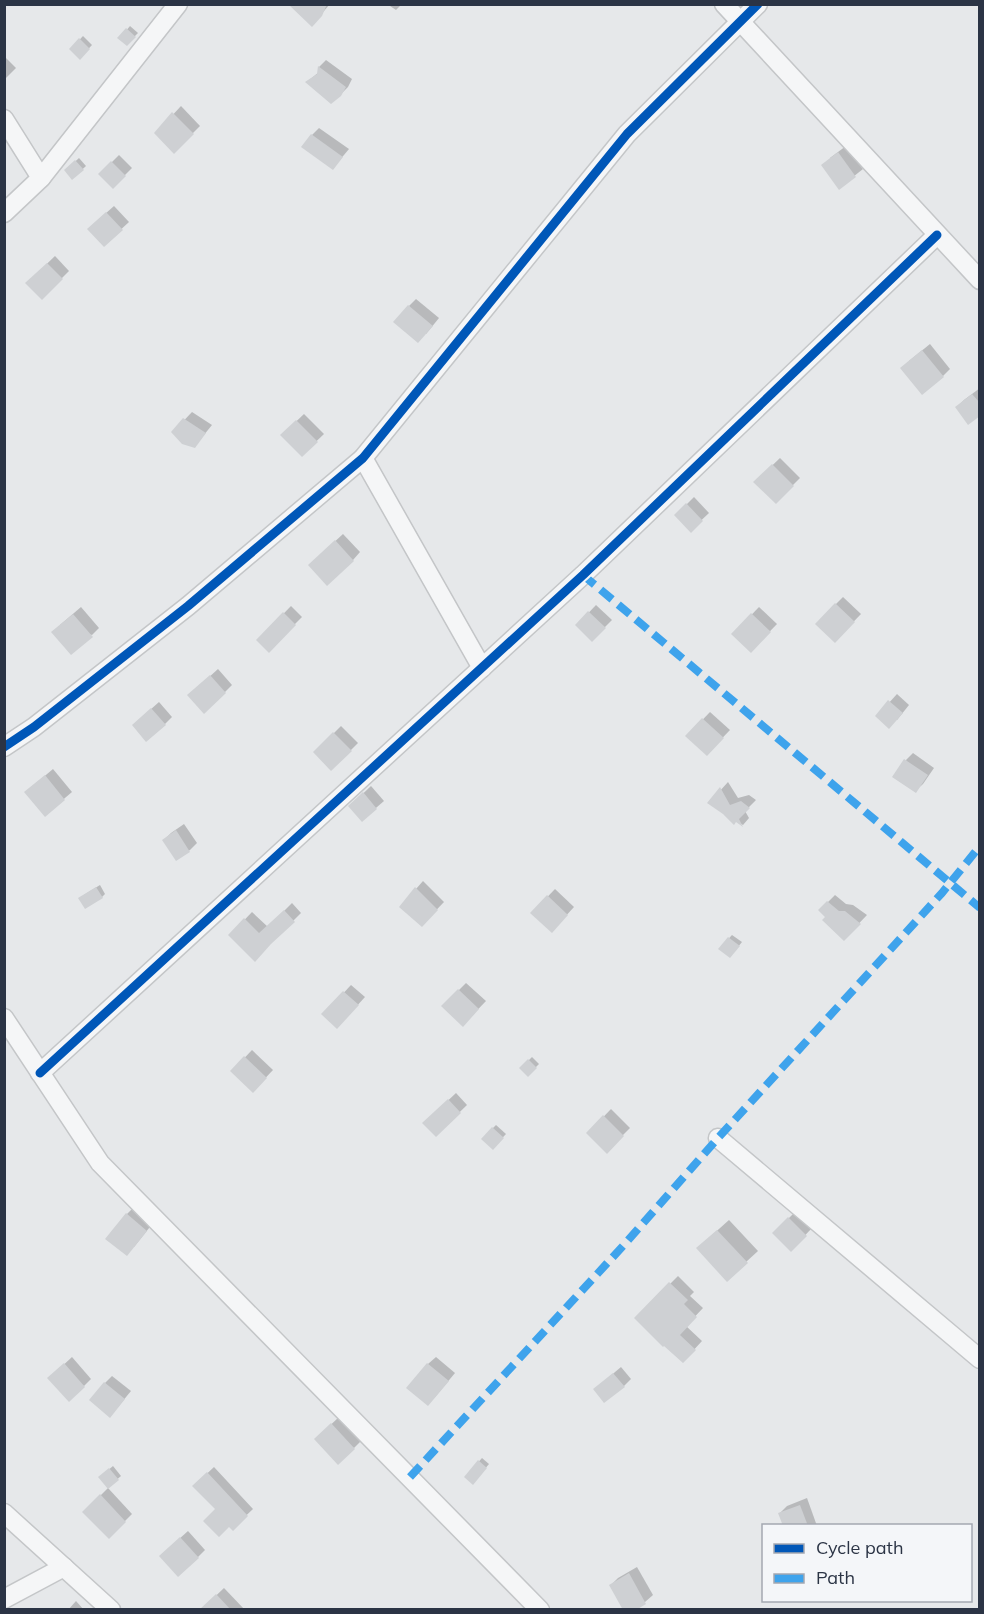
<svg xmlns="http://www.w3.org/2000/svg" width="984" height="1614" font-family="Mulish,sans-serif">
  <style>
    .shadow { fill: #0003 }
    .building { fill: #ced0d3 }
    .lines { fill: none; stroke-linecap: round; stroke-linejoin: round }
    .street-casing { stroke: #c4c6c8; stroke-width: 21 }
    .street { stroke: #f5f6f7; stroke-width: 18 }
    .quiet { stroke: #3ea3ec; stroke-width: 8; stroke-dasharray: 15 8; stroke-linecap: butt }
    .cycleway-casing { stroke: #f4f6f9; stroke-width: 13 }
    .cycleway { stroke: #0057b8; stroke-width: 9 }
  </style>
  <rect width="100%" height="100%" fill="#e6e8ea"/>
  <g class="shadow">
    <path d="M302 4H330L312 25Z"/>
    <path d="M387 4H402L396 10Z"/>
    <path d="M130 26 138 33 127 44 120 38Z"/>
    <path d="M83 36 92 45 80 58 71 49Z"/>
    <path d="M4 56 16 68 4 80Z"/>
    <path d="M326 60 352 79 348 87 340 95 307 82 319 72V67Z"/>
    <path d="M181 106 200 126 174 152 156 133Z"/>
    <path d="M319 128 349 149 333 168 312 135Z"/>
    <path d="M846 146 863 169 839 188 830 158Z"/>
    <path d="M119 155 132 168 113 187 100 174Z"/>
    <path d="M79 158 86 166 73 178 66 170Z"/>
    <path d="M114 206 129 222 104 245 96 222Z"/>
    <path d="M55 256 69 271 42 298 27 283Z"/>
    <path d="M416 299 439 318 426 334 409 306Z"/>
    <path d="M930 344 950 369 943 376 909 361Z"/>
    <path d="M980 388V414L957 407 964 400Z"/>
    <path d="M192 412 212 425 195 446 173 432Z"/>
    <path d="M304 414 324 434 302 455 282 435Z"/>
    <path d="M780 458 800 478 776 502 755 482Z"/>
    <path d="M694 497 709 513 691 530 676 515Z"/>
    <path d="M343 534 360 552 353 560 317 558Z"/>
    <path d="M843 597 861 614 835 641 817 623Z"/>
    <path d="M596 605 612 620 592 640 577 625Z"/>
    <path d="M291 606 302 617 269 650 258 640Z"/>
    <path d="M81 607 99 628 92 635 60 625Z"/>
    <path d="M759 607 777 624 751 651 733 634Z"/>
    <path d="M218 669 232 685 225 692 197 688Z"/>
    <path d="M897 694 909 705 897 720 877 716Z"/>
    <path d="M159 702 172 717 165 724 141 718Z"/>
    <path d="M710 712 730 730 707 754 687 736Z"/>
    <path d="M341 726 358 743 332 769 315 752Z"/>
    <path d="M913 753 934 768 923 784 915 791 906 760Z"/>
    <path d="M53 769 72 792 45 815 34 785Z"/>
    <path d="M728 782 738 798 749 795 756 800 745 811 749 818 743 825 709 803Z"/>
    <path d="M371 786 384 801 362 820 350 806Z"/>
    <path d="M184 824 197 843 190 850 176 859 164 840 171 833Z"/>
    <path d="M423 881 444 902 422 925 401 906Z"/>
    <path d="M100 885 105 894 102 897 84 895Z"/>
    <path d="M555 889 574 907 552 931 532 913Z"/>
    <path d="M835 895 846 904 853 905 867 915 844 939 820 910Z"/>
    <path d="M292 903 301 913 276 938 230 935 252 912 268 927Z"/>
    <path d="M732 935 742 942 733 953 720 948Z"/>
    <path d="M466 983 486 1001 463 1025 443 1006Z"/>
    <path d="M351 985 365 997 344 1020 324 1014Z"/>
    <path d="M252 1050 273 1070 253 1091 232 1071Z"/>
    <path d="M532 1057 539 1064 528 1075 521 1068Z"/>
    <path d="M456 1093 467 1105 436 1135 424 1123Z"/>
    <path d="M611 1109 630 1128 607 1151 588 1133Z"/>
    <path d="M496 1125 506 1134 493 1148 483 1138Z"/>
    <path d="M134 1207 153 1223 134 1247 127 1214Z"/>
    <path d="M796 1211 813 1227 791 1250 774 1233Z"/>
    <path d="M729 1220 758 1251 746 1262 710 1237Z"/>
    <path d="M678 1276 694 1292 690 1296 703 1308 686 1326 702 1341 690 1354 636 1318Z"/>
    <path d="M72 1357 91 1379 84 1386 57 1371Z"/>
    <path d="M436 1357 455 1373 435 1397 428 1364Z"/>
    <path d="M621 1367 631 1379 624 1386 595 1389Z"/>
    <path d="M112 1376 131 1391 117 1408 105 1383Z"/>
    <path d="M339 1417 361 1441 354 1448 323 1432Z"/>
    <path d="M482 1458 489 1464 473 1483 466 1476Z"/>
    <path d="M113 1466 121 1476 108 1487 100 1477Z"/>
    <path d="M214 1467 253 1509 233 1528 217 1509 194 1486Z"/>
    <path d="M108 1488 132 1514 109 1537 84 1512Z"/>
    <path d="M807 1498 817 1526H784L780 1513 787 1506Z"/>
    <path d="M188 1531 205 1550 198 1557 168 1549Z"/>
    <path d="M637 1567 653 1595 645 1602 633 1610 611 1585 618 1578Z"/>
    <path d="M224 1588 245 1610H201Z"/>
    <path d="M76 1601 84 1610H68Z"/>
  </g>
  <g class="building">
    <path d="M288 4H327L322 16 312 27Z"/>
    <path d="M126 28 136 37 127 46 117 38Z"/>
    <path d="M79 38 90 49 80 60 69 49Z"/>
    <path d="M318 66 346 87 341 96 331 104 305 82 317 74Z"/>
    <path d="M172 112 194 134 174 154 154 133Z"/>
    <path d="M311 134 343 157 333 170 301 147Z"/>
    <path d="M838 152 856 177 839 190 821 165Z"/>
    <path d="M75 160 84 170 72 180 64 170Z"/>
    <path d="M111 161 126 176 113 189 98 174Z"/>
    <path d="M106 212 123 230 104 247 87 229Z"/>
    <path d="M47 263 63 279 42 300 25 283Z"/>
    <path d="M408 305 433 326 418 343 393 322Z"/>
    <path d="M922 350 944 377 922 395 900 368Z"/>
    <path d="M972 394 980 403V416L968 425 955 407Z"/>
    <path d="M183 418 206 433 195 448 182 444 171 432Z"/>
    <path d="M296 420 318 442 302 457 280 435Z"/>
    <path d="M772 464 794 486 776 504 753 482Z"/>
    <path d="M686 503 703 521 691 533 674 515Z"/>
    <path d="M335 540 354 561 327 586 308 565Z"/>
    <path d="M835 603 855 622 835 643 815 624Z"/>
    <path d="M588 611 606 628 592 642 575 625Z"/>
    <path d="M283 612 296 625 269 653 256 640Z"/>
    <path d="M751 613 771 632 751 653 731 634Z"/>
    <path d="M73 614 93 637 71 655 51 632Z"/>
    <path d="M210 675 226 693 204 714 187 695Z"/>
    <path d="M888 700 903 713 889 729 875 716Z"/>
    <path d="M151 708 166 725 146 742 132 725Z"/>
    <path d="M702 718 724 738 707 756 685 736Z"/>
    <path d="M333 732 352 751 331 771 313 752Z"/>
    <path d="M904 759 928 775 916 793 892 777Z"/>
    <path d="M45 775 65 800 45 817 24 792Z"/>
    <path d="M720 787 730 805 741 801 750 808 739 819 743 827 736 822 734 825 723 814 707 803Z"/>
    <path d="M363 792 377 809 362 822 348 806Z"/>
    <path d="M176 830 190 852 176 861 162 840Z"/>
    <path d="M96 887 103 898 85 909 78 898Z"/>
    <path d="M415 887 438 910 422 927 399 907Z"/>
    <path d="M547 895 568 915 552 933 530 913Z"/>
    <path d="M827 901 839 911H845L861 924 844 941 822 920 825 917 818 910Z"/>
    <path d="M284 910 295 922 271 944 255 962 228 935 244 918 259 933Z"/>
    <path d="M728 937 740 946 730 958 718 949Z"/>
    <path d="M458 989 479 1009 463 1027 441 1006Z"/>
    <path d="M343 991 359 1005 337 1029 321 1014Z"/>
    <path d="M244 1056 267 1078 253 1093 230 1071Z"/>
    <path d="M528 1059 537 1068 528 1077 519 1068Z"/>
    <path d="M448 1099 461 1113 436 1137 422 1123Z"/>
    <path d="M603 1115 624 1136 607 1154 586 1133Z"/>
    <path d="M492 1127 504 1138 493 1150 481 1139Z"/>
    <path d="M126 1213 147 1231 127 1256 105 1239Z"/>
    <path d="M788 1217 807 1236 791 1252 772 1233Z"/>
    <path d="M717 1230 748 1263 727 1282 696 1248Z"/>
    <path d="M669 1282 688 1300 684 1304 697 1317 680 1335 696 1350 683 1363 664 1346 663 1347 634 1318Z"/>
    <path d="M64 1363 85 1387 69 1402 47 1378Z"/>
    <path d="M427 1363 449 1381 428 1406 406 1388Z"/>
    <path d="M613 1373 625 1387 604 1403 593 1389Z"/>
    <path d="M104 1382 125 1399 110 1418 89 1400Z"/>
    <path d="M331 1423 355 1449 338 1465 314 1439Z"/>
    <path d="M478 1460 487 1468 473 1485 464 1477Z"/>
    <path d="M109 1468 119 1480 108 1489 98 1477Z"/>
    <path d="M207 1472 248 1516 233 1531 229 1527 219 1537 203 1521 215 1509 192 1486Z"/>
    <path d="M100 1494 126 1522 109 1539 82 1512Z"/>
    <path d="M800 1505 808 1526H783L778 1513Z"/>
    <path d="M180 1537 199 1558 178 1577 159 1556Z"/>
    <path d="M629 1573 646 1604 636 1610H623L609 1585Z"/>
    <path d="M216 1594 231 1610H199Z"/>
  </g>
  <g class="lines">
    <g class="street-casing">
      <g id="street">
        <path d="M724 4 980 280"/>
        <path d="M4 119 41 178 4 213"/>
        <path d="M41 178 178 4"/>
        <path d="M363 458 482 668"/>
        <path d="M4 747 34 727 188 606 363 458 627 134 758 4"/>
        <path d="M4 1018 100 1163 540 1610"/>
        <path d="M40 1073 583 575 937 235"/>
        <path d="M718 1138 980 1359"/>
        <path d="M4 1513 111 1610"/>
        <path d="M4 1599 64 1567"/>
      </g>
    </g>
    <use href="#street" class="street"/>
    <g class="quiet">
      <path d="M583 575 980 908"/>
      <path d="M410 1477 623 1246 718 1138 942 893 980 846"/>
    </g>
    <g class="cycleway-casing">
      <g id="cycleway">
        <path d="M4 747 34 727 188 606 363 458 627 134 758 4"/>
        <path d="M40 1073 583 575 937 235"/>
      </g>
    </g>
    <use href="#cycleway" class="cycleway"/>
  </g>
  <rect width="984" height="1614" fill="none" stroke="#2b3445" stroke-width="12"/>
  <rect x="762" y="1524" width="210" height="78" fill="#f4f6f9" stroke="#a4a8b1" stroke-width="1.5"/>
  <rect x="774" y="1544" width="30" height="9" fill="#0057b8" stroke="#a4a8b1" stroke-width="1.5"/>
  <text x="816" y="1554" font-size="18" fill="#2b3445">Cycle path</text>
  <rect x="774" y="1574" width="30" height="9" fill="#3ea3ec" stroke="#a4a8b1" stroke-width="1.5"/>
  <text x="816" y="1584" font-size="18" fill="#2b3445">Path</text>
</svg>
